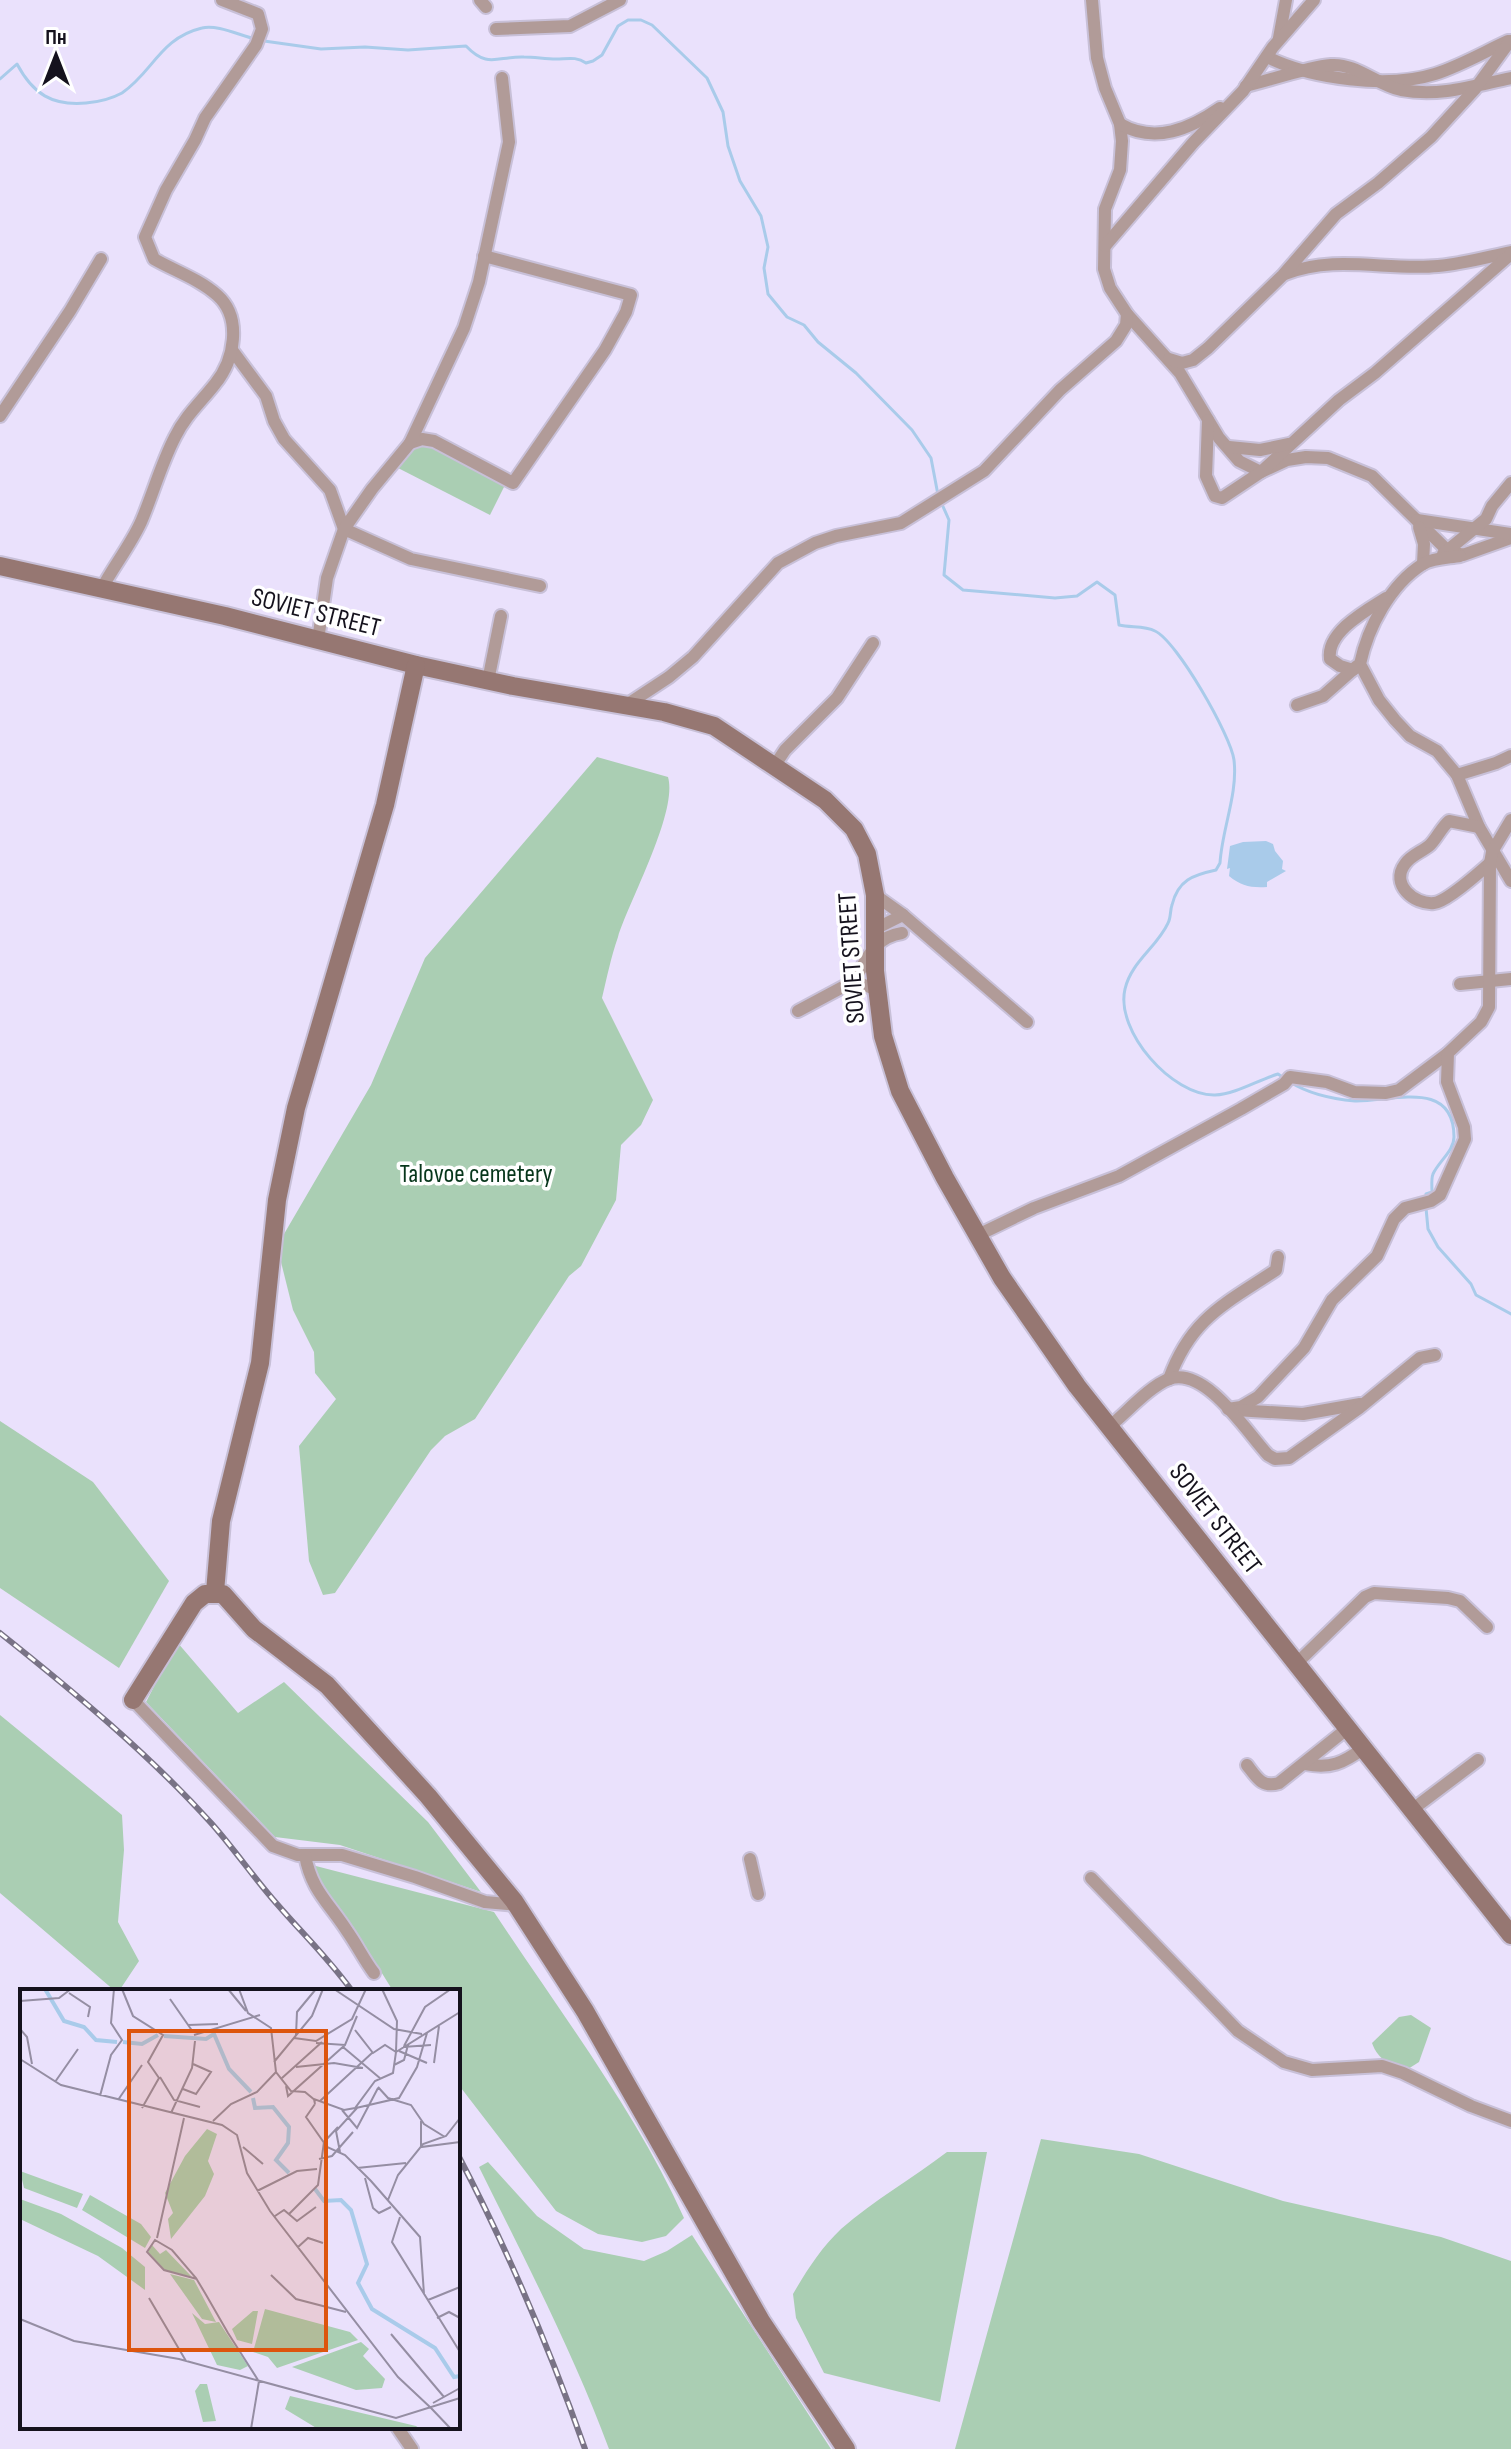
<svg xmlns="http://www.w3.org/2000/svg" width="1511" height="2449" font-family="'Sofia Sans Condensed',sans-serif">
  <style>
    .green { fill: #aaceb3 }
    .water { fill: #a9cbea }
    .lines { fill: none; stroke-linecap: round; stroke-linejoin: round }
    .stream { stroke: #a9cbea; stroke-width: 3 }
    .street-casing { stroke: #c8c0d8; stroke-width: 16 }
    .secondary-casing { stroke: #c8c0d8; stroke-width: 22 }
    .street { stroke: #b19b98; stroke-width: 12 }
    .secondary { stroke: #967772; stroke-width: 18 }
    .rail-casing { stroke: #797386; stroke-width: 6 }
    .rail { stroke: #fff; stroke-width: 3; stroke-dasharray: 9; stroke-linecap: butt }
    .labels { text-anchor: middle; dominant-baseline: central; stroke-width: 7; stroke-linejoin: round; paint-order: stroke }
    .street-label { font-size: 26px; fill: #15121d; stroke: #fff }
    .park-label { font-size: 26px; fill: #07361b; stroke: #fff }
    .inset-river { fill: none; stroke: #a9cbea; stroke-width: 4 }
    .inset-road { fill: none; stroke: #958ea3; stroke-width: 2 }
    .view { fill: #dd550d; fill-opacity: 0.15; stroke: #dd550d; stroke-width: 4 }
    .inset-edge { fill: none; stroke: #15121d; stroke-width: 4 }
  </style>
  <rect width="100%" height="100%" fill="#eae1fc"/>
  <g class="green">
    <path d="M432 444 506 483 490 515 398 468 413 446Z"/>
    <path d="M597 757 668 777C678 812 630 899 618 937 611 957 607 977 602 998L653 1100 641 1125 621 1145 616 1200 581 1266 569 1276 475 1419 445 1436 431 1450 335 1593 323 1595 309 1561 299 1446 336 1399 315 1373 314 1352 293 1310 277 1246 371 1085 425 958Z"/>
    <path d="M0 1421 93 1482 169 1581 119 1668 0 1588Z"/>
    <path d="M177 1642 238 1713 284 1682 428 1822 481 1892 340 1845 275 1837 146 1702Z"/>
    <path d="M0 1715 122 1815 124 1850 118 1922 139 1961 119 1991H115L0 1893Z"/>
    <path d="M312 1865 494 1912C558 2009 637 2113 684 2218L666 2236 642 2242 598 2234 556 2211 458 2084V1991H393L359 1936 320 1884Z"/>
    <path d="M1411 2015 1431 2028 1419 2062 1408 2069C1391 2066 1378 2060 1372 2043L1399 2017Z"/>
    <path d="M1041 2139 1139 2154 1283 2201 1441 2237 1511 2261V2449H955Z"/>
    <path d="M947 2152H987L940 2402 824 2373 796 2318 793 2294C807 2270 821 2248 841 2229 874 2200 913 2178 947 2152Z"/>
    <path d="M488 2162 537 2216 584 2249 644 2261 667 2251 692 2235 831 2449H609C573 2352 525 2260 479 2167Z"/>
  </g>
  <path class="water" d="M1266 841 1273 844 1275 851 1283 861 1282 869 1286 871 1267 882V887C1251 888 1241 886 1229 876L1230 868 1227 869 1230 846 1243 842Z"/>
  <g class="lines">
    <g class="stream">
      <path d="M264 41 321 49 365 47 408 50 466 46C488 69 497 56 524 57 535 57 545 59 556 59 567 59 576 56 586 63L593 61 602 55 618 26 628 20H641L652 25 707 78 723 112 728 146 740 181 761 216 768 247 764 268 768 294 787 317 804 325 818 342 856 373 912 430 931 458 938 495"/>
      <path d="M0 79 17 64C33 94 52 106 86 103 98 102 111 99 122 93 153 72 160 38 202 28 217 24 241 36 256 39"/>
      <path d="M941 502 949 520 944 575 963 590 1055 598 1077 596 1097 582 1115 595 1119 625C1131 628 1144 625 1155 631 1177 641 1231 736 1234 760 1238 794 1222 829 1220 863L1216 870C1193 875 1178 880 1172 905 1170 910 1171 918 1168 923 1157 947 1131 962 1125 989 1115 1031 1172 1096 1215 1095 1236 1094 1258 1080 1278 1074L1284 1078"/>
      <path d="M1290 1082C1309 1094 1332 1099 1355 1101 1391 1102 1454 1078 1454 1137 1454 1151 1439 1161 1433 1174 1431 1179 1432 1187 1432 1192L1426 1194V1200"/>
      <path d="M1426 1208 1428 1229 1438 1247 1471 1284 1476 1295 1511 1314"/>
    </g>
    <g class="street-casing">
      <g id="street">
        <path d="M480 0 486 7"/>
        <path d="M1092 0 1097 58 1105 88 1120 124 1122 141 1120 170 1105 209 1104 269 1110 288 1127 314 1180 373 1219 438 1239 461 1261 472 1287 460 1306 457 1328 458 1372 476 1447 550 1463 555 1511 538"/>
        <path d="M496 29 570 26 620 0"/>
        <path d="M1279 38 1286 0"/>
        <path d="M1267 57C1311 79 1388 89 1435 74 1460 66 1484 52 1508 41"/>
        <path d="M1246 86C1271 80 1307 67 1331 65 1356 63 1377 85 1401 90 1440 97 1473 86 1511 78"/>
        <path d="M1120 124C1155 144 1190 129 1220 108"/>
        <path d="M1105 246 1193 143 1243 91 1273 47 1314 0"/>
        <path d="M1285 274C1336 254 1386 271 1438 266 1462 264 1487 257 1511 252"/>
        <path d="M232 350 266 396 274 421 284 439 330 490 344 529 411 559 540 586"/>
        <path d="M1169 359 1182 363 1193 360 1208 348 1283 275 1336 214 1378 183 1431 137 1475 89 1510 41"/>
        <path d="M0 416 70 311 101 259"/>
        <path d="M1208 420 1206 476 1215 496 1222 498 1261 472 1339 400 1375 373 1511 254"/>
        <path d="M410 443 422 439 434 441 513 483 605 350 626 312 631 295 484 256"/>
        <path d="M1229 447 1260 450 1289 444"/>
        <path d="M1417 520 1511 534"/>
        <path d="M1419 527 1424 544 1423 564"/>
        <path d="M1443 554 1486 519 1492 506 1511 483"/>
        <path d="M1460 556C1448 558 1433 558 1423 564 1390 585 1368 627 1360 664L1379 700 1395 720 1410 736 1437 751 1457 775 1479 827 1511 881"/>
        <path d="M101 590C113 567 130 546 141 522 153 494 161 464 175 437 185 416 201 402 215 384 234 361 243 318 217 295 199 279 175 271 154 259L145 237 166 190 195 140 205 118 256 45 262 29 258 14 222 0"/>
        <path d="M318 640 327 578 344 529 372 489 410 443 464 328 479 282 509 142 502 78"/>
        <path d="M1353 670 1340 666 1330 659C1326 632 1367 610 1386 598"/>
        <path d="M488 681 501 616"/>
        <path d="M1297 705 1323 696 1357 666"/>
        <path d="M625 706 669 677 693 657 778 563 815 543 836 536 901 523 984 471 1060 390 1116 341 1126 325 1127 314"/>
        <path d="M775 765 785 750 837 698 873 643"/>
        <path d="M1457 775 1496 763 1511 756"/>
        <path d="M1479 827 1449 821C1441 828 1437 838 1430 845 1422 852 1411 855 1405 864 1390 884 1414 905 1434 903 1446 902 1480 872 1490 863"/>
        <path d="M875 895 903 915 1027 1022"/>
        <path d="M875 929 903 915"/>
        <path d="M854 981C867 959 874 937 902 933"/>
        <path d="M1460 984 1511 979"/>
        <path d="M798 1011 854 981 877 990"/>
        <path d="M978 1235 1034 1208 1119 1176 1241 1109 1284 1084 1290 1077 1327 1082 1354 1092 1386 1093 1399 1090 1447 1054"/>
        <path d="M1169 1379C1191 1318 1225 1304 1276 1270L1278 1257"/>
        <path d="M1228 1409 1241 1407 1258 1397 1304 1348 1332 1300 1377 1256 1394 1219 1405 1208 1431 1201 1440 1195 1465 1139 1464 1127 1447 1082 1448 1053 1481 1022 1489 1007 1490 863 1492 852 1511 820"/>
        <path d="M1235 1410 1303 1414 1360 1404"/>
        <path d="M1110 1426C1126 1413 1150 1386 1169 1379 1205 1366 1246 1431 1268 1455L1275 1459 1289 1458 1359 1408 1420 1358 1435 1355"/>
        <path d="M1297 1663 1365 1597 1374 1593 1448 1598 1460 1601 1487 1627"/>
        <path d="M133 1700 273 1846 298 1855H342L415 1877 485 1902 517 1905"/>
        <path d="M1305 1764C1331 1769 1343 1763 1364 1748"/>
        <path d="M1247 1765C1257 1778 1262 1788 1279 1783L1348 1728"/>
        <path d="M1413 1809 1478 1760"/>
        <path d="M305 1855C311 1890 329 1903 347 1931 357 1945 364 1960 374 1973"/>
        <path d="M750 1859 758 1894"/>
        <path d="M1091 1878 1238 2031 1284 2062 1312 2070 1382 2066 1403 2073 1471 2106 1511 2121"/>
        <path d="M397 2427 412 2449"/>
      </g>
    </g>
    <g class="secondary-casing">
      <g id="secondary">
        <path d="M0 566 225 616 416 665 513 686 664 712 714 726 825 800 854 829 867 854 875 895V971L883 1036 900 1091 945 1178 1002 1278 1077 1386 1511 1935"/>
        <path d="M215 1592 221 1521 260 1363 277 1200 296 1108 385 805 416 665"/>
        <path d="M133 1700 194 1603 205 1594H223L254 1629 327 1685 428 1796 514 1901 585 2011 761 2321 846 2449"/>
      </g>
    </g>
    <use href="#street" class="street"/>
    <use href="#secondary" class="secondary"/>
    <g class="rail-casing">
      <g id="rail">
        <path d="M0 1633C74 1692 148 1753 212 1824 235 1850 254 1878 277 1904 302 1933 329 1959 352 1991"/>
        <path d="M458 2155C508 2250 549 2347 585 2449"/>
      </g>
    </g>
    <use href="#rail" class="rail"/>
  </g>
  <g class="labels">
    <g class="street-label">
      <text transform="translate(316 613) rotate(14)">SOVIET STREET</text>
      <text transform="translate(852 958) rotate(-94)">SOVIET STREET</text>
      <text transform="translate(1215 1519) rotate(52)">SOVIET STREET</text>
    </g>
    <g class="park-label">
      <text x="476" y="1174">Talovoe cemetery</text>
    </g>
  </g>
  <g transform="translate(20 1989)">
    <rect width="440" height="440" fill="#eae1fc"/>
    <path d="M187 140 197 145 188 172 194 185 185 207 151 250 148 230 153 224 145 204 165 167ZM0 182 63 205 57 219 4 199ZM70 206 121 235 131 248 125 259 62 221ZM0 210 41 225 102 259 125 278V301L78 267 0 230ZM132 256 140 265 146 261 172 288 145 281 128 263ZM150 285 174 291 196 333 182 330ZM245 320 330 343 338 351 257 379 248 368 233 363ZM233 322H238L232 355 217 351 212 340ZM172 324 185 335 199 333 228 377 220 381 197 376ZM341 353 349 360 343 367 365 390 362 399 336 401 272 378ZM180 395H187L196 432 183 433 175 402ZM270 407 396 437 400 440H298L265 420Z" fill="#aaceb3"/>
    <path class="inset-river" d="M25 0 44 32 64 38 76 51 97 53M144 47 186 50 194 45 209 80 231 103M103 53 122 55 138 46M233 109 235 119 253 118 269 138 268 154 256 171 269 184M295 200 304 212 321 211 331 221 347 275 338 294 352 320 415 359 434 388 440 387"/>
    <path class="inset-road" d="M102 0 113 27 143 46 128 73 139 89 122 119M208 0 226 22M219 0 228 24 251 39 256 83 271 102 285 103 296 112M314 0 374 40 402 45M362 0 377 32 376 63M49 4 70 18 68 28M150 10 173 43M0 12 39 9 51 0M168 36 198 35M0 40 7 48 12 75M335 41 353 64 365 56 376 63M174 46 240 26M276 46 277 23 296 0M274 49 296 52 332 30 346 0M296 54 325 56 337 27M384 57 405 18 431 0M323 58 361 90M383 58 411 56M379 62 407 74M0 70 41 96 202 136 217 146 227 184 250 222 378 388 411 419M254 73 292 27 303 0M414 74 419 37M374 76 384 71 388 56M276 78 314 74 343 79M140 88 154 111 180 118M262 89 302 53M35 93 58 60M266 97 268 107 325 56M358 98 368 109 391 116 404 135 425 148M163 100 176 105 191 83 173 75M80 107 91 66 102 51 91 34 94 0M98 111 122 76M300 112 352 64M295 115 286 128 307 158 325 166 351 192 400 248 404 305M295 115 294 110 324 121 335 119 355 92 373 84 376 63 440 23M336 119 379 109 397 78 407 44M322 121 337 139 358 99M151 124 172 79 175 52M193 132 211 115 237 103 256 83M401 132V158L440 153M223 158 243 175M320 163 316 142 337 119M299 170 312 167 333 143M337 179 386 174M345 189 353 219 359 224 371 218M237 202 277 182 297 180M368 211 378 186 403 155 426 147 440 129M269 225 298 196 304 153 318 138M255 227 264 221 277 232 296 218M380 228 372 253 440 363M137 249 164 129M278 258 288 249 303 254M251 286 276 310 326 323M177 290 144 281 127 263 135 251 152 261 176 289 185 304 208 344 238 391M129 309 166 372M408 311 440 298M417 329 429 323 440 329M0 330 54 352 159 370 376 429 440 409M371 345 424 408M413 414 440 399M411 419 431 440M231 440 239 392"/>
    <path class="view" d="M109 42H306V361H109Z"/>
    <rect width="440" height="440" class="inset-edge"/>
  </g>
  <g transform="translate(56 56)" stroke="#ffffff" stroke-width="6" paint-order="stroke">
  <path d="M0-6L14 30L0 20L-14 30Z" fill="#15121d"/>
  <text y="-12" font-size="22" font-weight="bold" text-anchor="middle" fill="#15121d">Пн</text>
  </g>
</svg>
